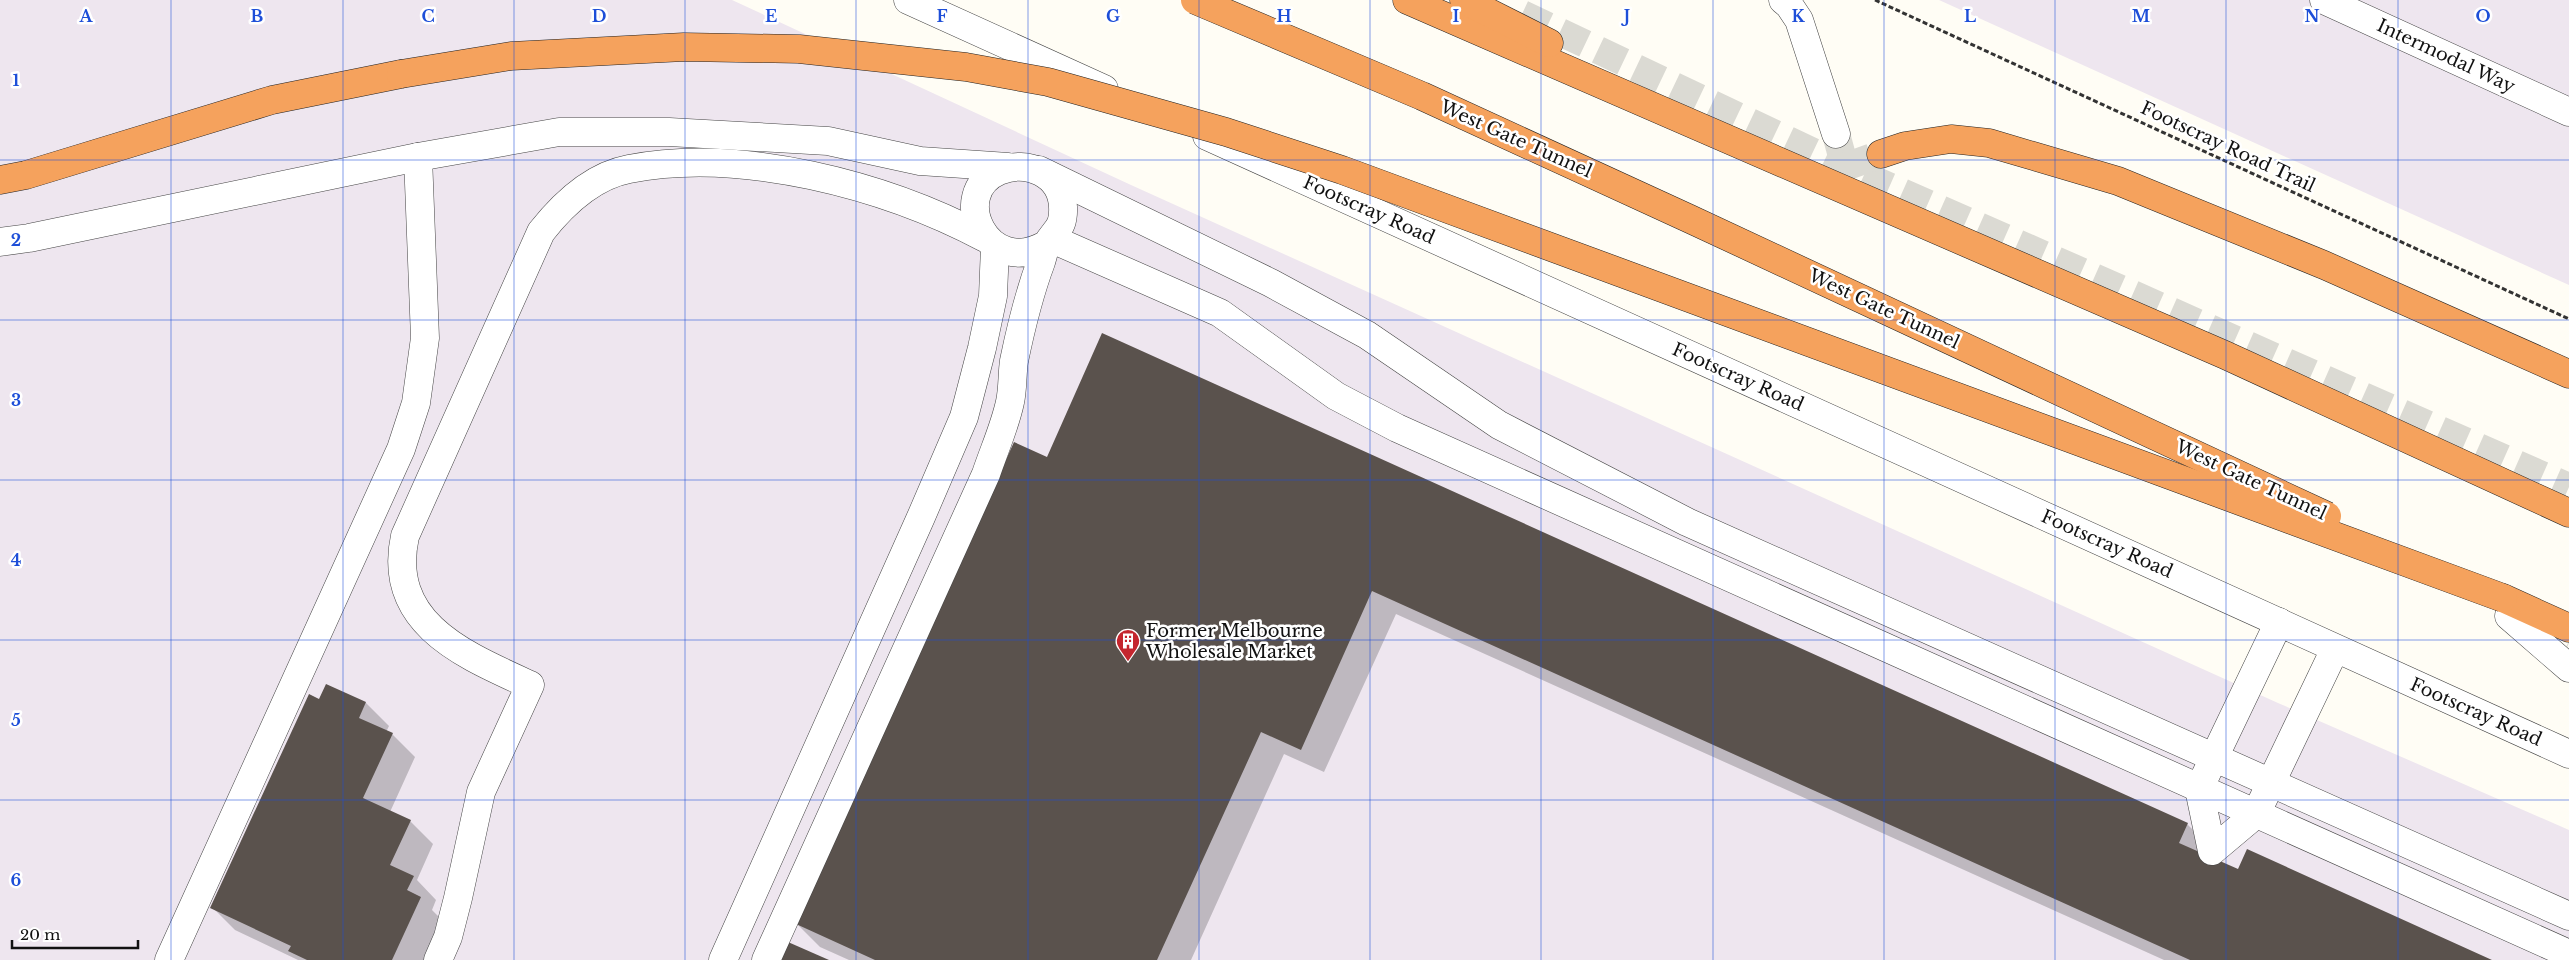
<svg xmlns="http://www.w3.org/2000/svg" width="2569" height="960" font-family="'Libre Baskerville',serif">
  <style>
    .industrial { fill: #eee6ef }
    .shadow { fill: #0003 }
    .building { fill: #5a524d }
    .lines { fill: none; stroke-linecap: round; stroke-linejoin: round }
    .minor-tunnel { stroke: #dbdad3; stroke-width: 28; stroke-dasharray: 28 14; stroke-linecap: butt }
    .major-tunnel { stroke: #dbdad3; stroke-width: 28; stroke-dasharray: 28 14; stroke-linecap: butt }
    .highway-tunnel { stroke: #dbdad3; stroke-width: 28; stroke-dasharray: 28 14; stroke-linecap: butt }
    .minor-casing { stroke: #444; stroke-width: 29 }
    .highway-casing { stroke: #222; stroke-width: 29 }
    .path { stroke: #333; stroke-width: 3; stroke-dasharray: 5 2.5; stroke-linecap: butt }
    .minor { stroke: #fff; stroke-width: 28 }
    .highway { stroke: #f5a25d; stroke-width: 28 }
    .highway-bridge-casing { stroke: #222; stroke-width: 29; stroke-linecap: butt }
    .highway-bridge { stroke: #f5a25d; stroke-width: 28 }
    .grid { fill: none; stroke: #1d4ed8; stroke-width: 1; stroke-opacity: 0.55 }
    .labels { text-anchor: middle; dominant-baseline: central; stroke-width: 5; stroke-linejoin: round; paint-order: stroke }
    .street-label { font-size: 18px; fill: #111; stroke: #fff }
    .poi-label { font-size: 18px; fill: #111; stroke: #fff; text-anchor: start }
    .grid-label { font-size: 16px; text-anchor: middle; font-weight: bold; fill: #1d4ed8; stroke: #fff; stroke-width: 5; stroke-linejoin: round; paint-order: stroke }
  </style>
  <rect width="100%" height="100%" fill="#fffdf5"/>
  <g class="industrial">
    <path d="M0 0H732L1131 185 2278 703 2569 830V960H0Z"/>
    <path d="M1939 0H2569V285Z"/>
  </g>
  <g class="shadow">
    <path d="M1047 458 2187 824 2210 847 2206 857 2239 871 2489 960H2164L1396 614 1324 772 1284 754 1191 960H849L820 947 797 924Z"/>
    <path d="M327 685 366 703 389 726 386 732 392 734 415 757 390 812 410 821 433 844 417 880 436 900 432 910 443 921 425 960H298L235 930 212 907Z"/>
  </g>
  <g class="building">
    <path d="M1102 333 2188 823 2179 843 2238 869 2247 849 2492 960H2190L1372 591 1301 750 1261 732 1157 960H875L796 924 1014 442 1047 457Z"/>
    <path d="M326 684 366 702 359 718 393 733 363 798 411 820 390 865 414 876 407 890 421 897 392 960H307L288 951 291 946 210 908 309 694 319 699Z"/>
    <path d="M788 942 829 960H780Z"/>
  </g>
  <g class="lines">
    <path class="minor-tunnel" d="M1836 134 1845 167"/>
    <g class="major-tunnel">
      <path d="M1522 14 1845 167 2569 487"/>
      <path d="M2530 625 2569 643"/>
    </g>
    <path class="highway-tunnel" d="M1845 167 1881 154"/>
    <g class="minor-casing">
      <g id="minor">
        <path d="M908 0 1104 89"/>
        <path d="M1783 0 1789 5 1799 20 1836 134"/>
        <path d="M2324 0 2569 112"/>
        <path d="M1207 136 2569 754"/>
        <path d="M1039 170 1271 283 1367 335 1499 425 1687 522 2569 916"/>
        <path d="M1052 239 1220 313 1336 396 1397 428 2569 954"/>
        <path d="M0 242 29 238 418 157 559 132H669L828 141 920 161 1008 167"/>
        <path d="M2509 616 2569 668"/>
        <path d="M2279 622 2199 789 2212 851 2256 814 2335 649"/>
        <path d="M169 960 401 449 416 403 425 338 418 157"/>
        <path d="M438 960 448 937 458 898 481 792 530 685C465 655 386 624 405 536L541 232C563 204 592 176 629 169 741 147 885 185 985 238"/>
        <path d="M723 960 921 517 964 417 982 348 993 296 995 247"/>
        <path d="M766 960 986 474C994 450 1005 426 1010 402 1013 389 1012 374 1014 361 1021 327 1029 294 1041 262 1043 256 1044 249 1047 244 1056 229 1064 228 1063 207 1062 174 1027 159 999 171 947 193 987 280 1047 244"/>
      </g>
    </g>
    <g class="highway-casing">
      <g id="highway">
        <path d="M1407 0 2225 355 2569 513"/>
        <path d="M1464 0 1549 43"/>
        <path d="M1881 154 1905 146 1951 139 1989 143 2118 181 2324 265 2569 374"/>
        <path d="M0 180 26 175 272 100 401 74"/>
        <path d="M2503 598 2569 628"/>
      </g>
    </g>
    <path class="path" d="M1875 0 2569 319"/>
    <use href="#minor" class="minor"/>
    <use href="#highway" class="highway"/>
    <g class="highway-bridge-casing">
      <g id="highway-bridge">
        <path d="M1195 0 1422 96 1690 219 2327 516"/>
        <path d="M401 74 511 56 684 47 799 49 966 67 1048 82 1226 132 1342 170 2503 598"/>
      </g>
    </g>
    <use href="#highway-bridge" class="highway-bridge"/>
  </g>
  <path class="grid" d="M171 0V960M343 0V960M514 0V960M685 0V960M856 0V960M1028 0V960M1199 0V960M1370 0V960M1541 0V960M1713 0V960M1884 0V960M2055 0V960M2226 0V960M2398 0V960M0 160H2569M0 320H2569M0 480H2569M0 640H2569M0 800H2569"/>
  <defs>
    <g id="building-pin" transform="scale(1.25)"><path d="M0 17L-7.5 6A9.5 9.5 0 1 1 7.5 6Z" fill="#c4262e" stroke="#fff"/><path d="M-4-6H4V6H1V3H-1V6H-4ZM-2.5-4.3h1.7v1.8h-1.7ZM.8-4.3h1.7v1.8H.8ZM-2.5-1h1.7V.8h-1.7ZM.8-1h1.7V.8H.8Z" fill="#fff"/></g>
  </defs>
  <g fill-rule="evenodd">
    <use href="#building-pin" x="1128" y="641"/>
  </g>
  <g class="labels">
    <g class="street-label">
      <text transform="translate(2446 56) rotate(25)">Intermodal Way</text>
      <text transform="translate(1516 139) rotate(24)">West Gate Tunnel</text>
      <text transform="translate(2228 147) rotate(25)">Footscray Road Trail</text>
      <text transform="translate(1369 210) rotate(24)">Footscray Road</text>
      <text transform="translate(1884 309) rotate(25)">West Gate Tunnel</text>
      <text transform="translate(1738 377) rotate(24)">Footscray Road</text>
      <text transform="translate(2251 480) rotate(25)">West Gate Tunnel</text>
      <text transform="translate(2107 544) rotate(24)">Footscray Road</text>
      <text transform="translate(2476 712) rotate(24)">Footscray Road</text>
    </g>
    <g class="poi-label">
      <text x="1146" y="631">Former Melbourne<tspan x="1146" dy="21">Wholesale Market</tspan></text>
    </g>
  </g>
  <g class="grid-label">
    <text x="86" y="22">A</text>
    <text x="257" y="22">B</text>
    <text x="428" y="22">C</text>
    <text x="599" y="22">D</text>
    <text x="771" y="22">E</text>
    <text x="942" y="22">F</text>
    <text x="1113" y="22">G</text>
    <text x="1284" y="22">H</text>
    <text x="1456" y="22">I</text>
    <text x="1627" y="22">J</text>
    <text x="1798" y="22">K</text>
    <text x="1970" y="22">L</text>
    <text x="2141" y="22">M</text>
    <text x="2312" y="22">N</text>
    <text x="2483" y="22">O</text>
    <text x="16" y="86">1</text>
    <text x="16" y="246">2</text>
    <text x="16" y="406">3</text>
    <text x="16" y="566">4</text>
    <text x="16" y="726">5</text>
    <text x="16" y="886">6</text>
  </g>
  <path d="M12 940v8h126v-8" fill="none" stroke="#111111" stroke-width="2.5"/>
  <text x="20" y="940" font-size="15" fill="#111111" stroke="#ffffff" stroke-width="4" paint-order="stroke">20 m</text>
</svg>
